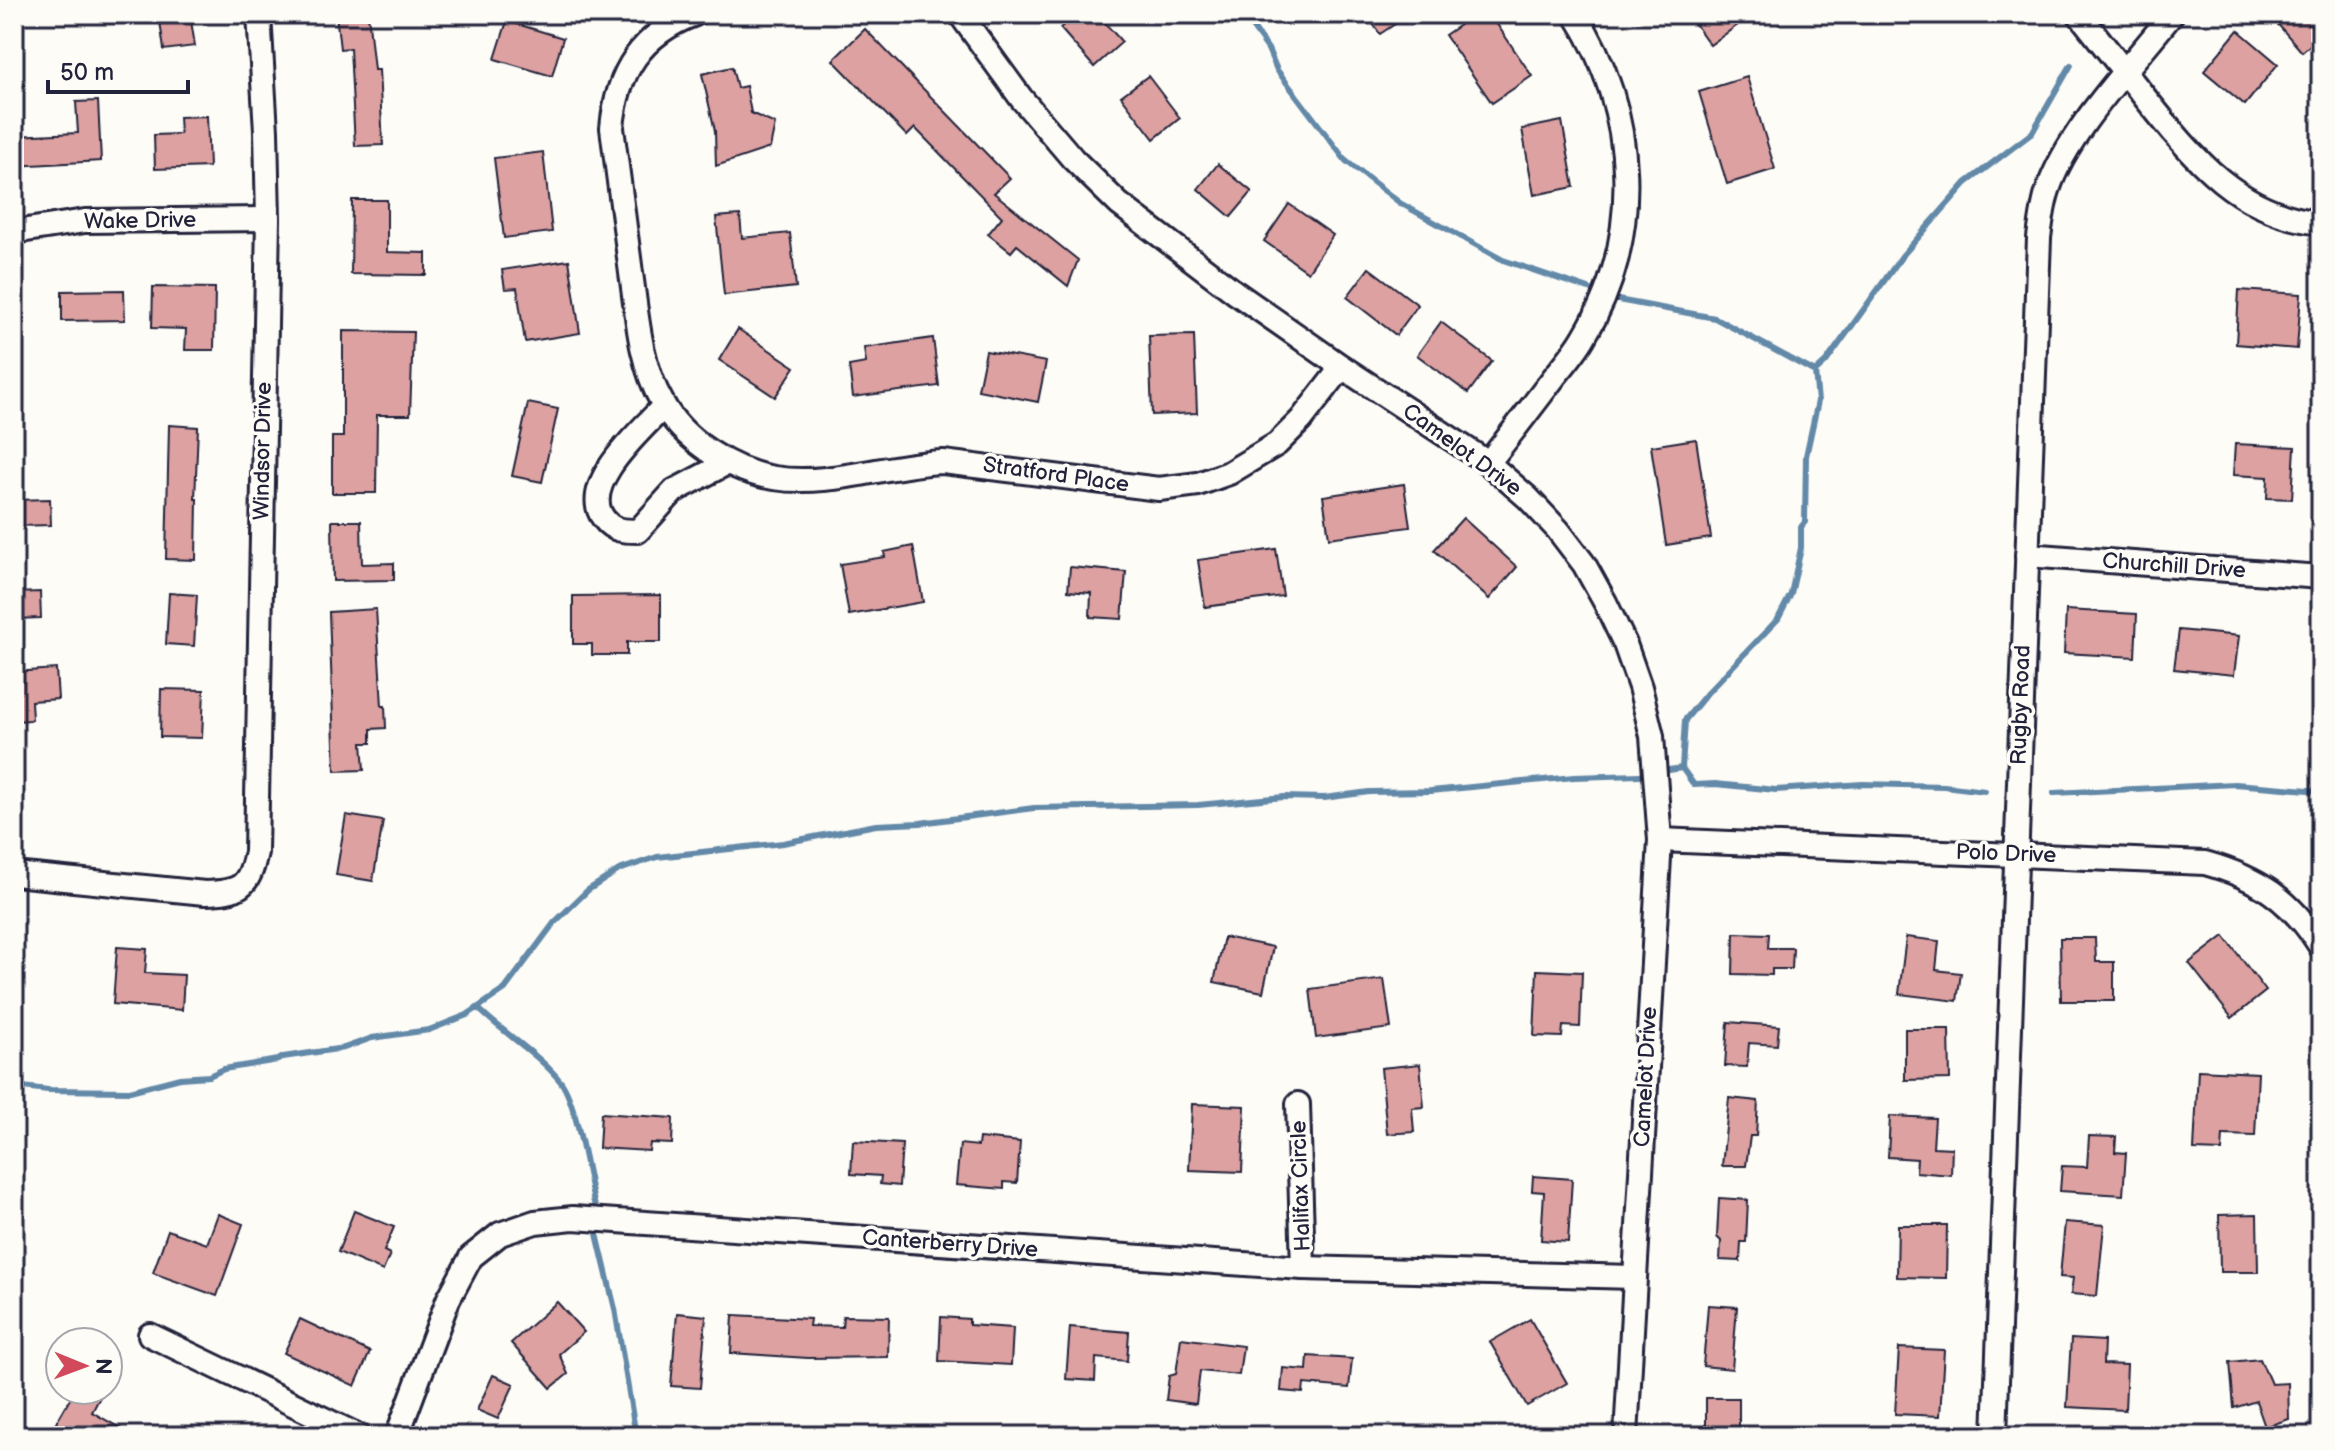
<svg xmlns="http://www.w3.org/2000/svg" width="2335" height="1450" font-family="'Balsamiq Sans',sans-serif">
  <style>
    .lines { fill: none; stroke-linecap: round; stroke-linejoin: round }
    .stream { stroke: #6489a8; stroke-width: 6 }
    .building { fill: #dca1a0; stroke: #22223b; stroke-width: 2 }
    .street-casing { stroke: #22223b; stroke-width: 28 }
    .street { stroke: #fdfcf7; stroke-width: 22 }
    .labels { text-anchor: middle; dominant-baseline: central; stroke-width: 7; stroke-linejoin: round; paint-order: stroke }
    .street-label { font-size: 22px; fill: #22223b; stroke: #fdfcf7 }
  </style>
  <rect width="100%" height="100%" fill="#fdfcf7"/>
  <filter id="ink" filterUnits="userSpaceOnUse"><feTurbulence type="fractalNoise" baseFrequency=".0125" numOctaves="2"/><feDisplacementMap in="SourceGraphic" scale="16" xChannelSelector="R" yChannelSelector="G"/><feConvolveMatrix kernelMatrix="1 2 1 2 8 2 1 2 1" color-interpolation-filters="sRGB"/></filter>
  <g filter="url(#ink)">
    <g class="lines">
      <g class="stream">
        <path d="M1243 14 1268 49 1277 70 1346 161 1400 203 1503 260 1589 289"/>
        <path d="M1618 300 1715 318 1815 372"/>
        <path d="M1815 372 1818 401 1806 456 1805 522 1801 527V548L1791 594 1778 619 1707 693 1685 720 1682 768 1694 785 1715 784 1776 790 1862 784 1944 786 1985 791"/>
        <path d="M1815 372 1826 362 1902 256 1966 183 2032 133 2071 65"/>
        <path d="M1669 770 1682 768"/>
        <path d="M2054 793 2235 784 2321 791"/>
        <path d="M478 1008C504 1034 538 1053 561 1082 577 1104 588 1177 595 1207"/>
        <path d="M14 1086 48 1090 130 1091 180 1078 209 1076 224 1069 278 1060 283 1057 344 1048 372 1038 429 1030 467 1015 505 989 554 923 588 890 619 870 657 857 783 843 876 825 920 823 1034 808 1198 805 1284 797 1324 798 1369 792 1431 791 1574 777 1640 775"/>
        <path d="M597 1234 615 1309 636 1436"/>
      </g>
    </g>
    <g class="building">
      <path d="M159 14H190L195 46 164 50Z"/>
      <path d="M336 14H368L374 70H379L383 145 355 146 350 48 340 49Z"/>
      <path d="M1077 14H1097L1122 42 1094 67 1060 28Z"/>
      <path d="M1366 14H1410L1380 34Z"/>
      <path d="M1476 14H1490L1532 76 1492 103 1445 35Z"/>
      <path d="M1688 14H1753L1710 45Z"/>
      <path d="M2269 14H2321V36L2302 52Z"/>
      <path d="M507 21 563 38 552 76 495 59Z"/>
      <path d="M865 29 1010 178 994 193 1078 260 1068 286 1017 245 1011 252 988 234 1002 217 915 128 907 136 833 60Z"/>
      <path d="M2238 30 2278 64 2245 105 2204 71Z"/>
      <path d="M732 67 737 88 746 86 751 113 775 124 770 148 716 166 715 131 702 74Z"/>
      <path d="M1148 76 1180 118 1154 139 1121 96Z"/>
      <path d="M1747 77 1775 169 1727 184 1699 92Z"/>
      <path d="M98 101 101 161 14 166V136L78 133 76 102Z"/>
      <path d="M207 116 209 167 155 169 154 135 180 134 179 117Z"/>
      <path d="M1562 121 1574 187 1534 195 1522 129Z"/>
      <path d="M543 152 552 232 504 238 494 158Z"/>
      <path d="M1218 164 1252 192 1231 217 1198 189Z"/>
      <path d="M352 200H387V252L426 253V275L351 274Z"/>
      <path d="M1289 204 1333 235 1308 272 1264 241Z"/>
      <path d="M740 215 742 238 790 233 796 287 724 295 716 217Z"/>
      <path d="M569 260 580 333 525 342 517 288 505 289 502 270Z"/>
      <path d="M1369 268 1418 305 1396 335 1347 297Z"/>
      <path d="M153 287 215 288 214 350H185L186 329 152 328Z"/>
      <path d="M124 290 125 320 62 321V291Z"/>
      <path d="M2239 290 2301 294 2297 349 2236 344Z"/>
      <path d="M1441 322 1492 361 1468 393 1417 355Z"/>
      <path d="M738 329 795 367 775 397 719 360Z"/>
      <path d="M343 331 413 332 410 415H377L376 493H332V437H343Z"/>
      <path d="M1194 335 1197 413 1152 415 1149 336Z"/>
      <path d="M933 338 939 386 853 397 849 366 866 363 864 348Z"/>
      <path d="M986 351 1046 362 1038 402 978 390Z"/>
      <path d="M528 403 558 409 542 482 512 476Z"/>
      <path d="M169 425 198 427 195 499H197L196 560 166 559Z"/>
      <path d="M1696 439 1711 538 1666 545 1651 446Z"/>
      <path d="M2235 444 2295 447 2292 499 2267 498 2268 477 2233 475Z"/>
      <path d="M1404 484 1410 527 1329 538 1323 496Z"/>
      <path d="M50 499 51 525 14 526V500Z"/>
      <path d="M1463 518 1517 567 1489 599 1434 550Z"/>
      <path d="M332 521H361L362 564 394 563V580L333 581Z"/>
      <path d="M913 546 923 602 849 615 840 564 885 557 884 552Z"/>
      <path d="M1276 549 1283 596 1205 607 1198 560Z"/>
      <path d="M1070 567 1126 572 1122 619 1090 617 1091 593 1068 591Z"/>
      <path d="M40 592 41 618 14 619V593Z"/>
      <path d="M169 593 197 595 194 646 166 644Z"/>
      <path d="M661 595V642H627V655H592V644H573V596Z"/>
      <path d="M376 609 382 706H385L386 728 371 729V743H362L364 770 335 771 329 612Z"/>
      <path d="M2066 610 2137 614 2135 657 2064 653Z"/>
      <path d="M2179 630 2239 636 2234 675 2174 669Z"/>
      <path d="M56 669 58 699 31 701 32 720 14 721V672Z"/>
      <path d="M161 689 204 690 202 738 160 737Z"/>
      <path d="M346 815 383 821 373 881 336 875Z"/>
      <path d="M1734 933 1769 934 1768 948H1793L1792 969H1772V975L1733 974Z"/>
      <path d="M2224 936 2266 991 2232 1018 2189 963Z"/>
      <path d="M1224 937 1273 947 1263 992 1214 982Z"/>
      <path d="M1906 937 1939 941 1936 970 1961 973 1957 1001 1899 994Z"/>
      <path d="M2060 938H2095L2096 962H2114V1001H2061Z"/>
      <path d="M117 947 147 949 145 973 184 975 182 1010 113 1004Z"/>
      <path d="M1537 970 1582 972 1580 1027 1563 1026 1562 1037 1534 1036Z"/>
      <path d="M1384 979 1391 1028 1316 1038 1310 989Z"/>
      <path d="M1728 1022 1779 1026 1777 1045 1749 1043 1747 1067 1725 1066Z"/>
      <path d="M1905 1029H1949L1950 1079 1905 1080Z"/>
      <path d="M1420 1064 1424 1107 1412 1108 1414 1132 1387 1134 1381 1068Z"/>
      <path d="M2198 1070 2258 1073 2255 1136 2223 1135 2222 1151 2194 1150Z"/>
      <path d="M1729 1098 1758 1101 1756 1136H1750L1746 1166H1722Z"/>
      <path d="M1192 1104 1245 1106 1242 1172 1189 1170Z"/>
      <path d="M601 1113 673 1118 672 1144 650 1143 649 1151 599 1148Z"/>
      <path d="M1890 1116 1935 1118 1933 1147 1952 1148 1951 1175 1916 1172 1917 1159 1888 1157Z"/>
      <path d="M2089 1136 2116 1137 2115 1152 2126 1153 2123 1195 2060 1191 2062 1166 2087 1167Z"/>
      <path d="M979 1138 1020 1142 1017 1183 1004 1182V1189L956 1185 960 1144 978 1146Z"/>
      <path d="M853 1141 902 1144 899 1186 880 1184 881 1176 851 1174Z"/>
      <path d="M1533 1176 1572 1179 1568 1242 1541 1240 1544 1192 1532 1191Z"/>
      <path d="M1719 1198 1748 1200 1746 1242H1741L1740 1261 1720 1260 1721 1241 1717 1237Z"/>
      <path d="M354 1211 394 1227 384 1251 390 1254 383 1271 338 1252Z"/>
      <path d="M218 1214 243 1224 217 1296 153 1273 168 1230 207 1244Z"/>
      <path d="M2257 1214 2258 1272H2220L2219 1215Z"/>
      <path d="M2065 1222 2104 1225 2097 1296 2071 1294 2073 1278 2060 1277Z"/>
      <path d="M1898 1225H1947L1946 1278 1897 1277Z"/>
      <path d="M557 1302 584 1332 559 1354 568 1374 551 1388 511 1343Z"/>
      <path d="M1708 1305 1737 1307 1732 1369 1703 1366Z"/>
      <path d="M677 1313 706 1316 700 1388 671 1386Z"/>
      <path d="M733 1315 810 1319 809 1326 842 1327 843 1316 889 1317 888 1357 808 1358 731 1353Z"/>
      <path d="M941 1317 969 1319V1325L1013 1328 1011 1365 939 1361Z"/>
      <path d="M300 1319 370 1352 355 1386 284 1353Z"/>
      <path d="M1530 1319 1567 1383 1527 1406 1490 1342Z"/>
      <path d="M1070 1327 1129 1332 1127 1361 1096 1358 1095 1381 1066 1379Z"/>
      <path d="M1181 1338 1243 1346 1239 1375 1200 1371 1196 1404 1166 1400 1169 1376 1176 1374Z"/>
      <path d="M2071 1339 2104 1341 2103 1364 2127 1365 2125 1410 2067 1407Z"/>
      <path d="M1899 1348 1944 1350 1940 1416 1895 1414Z"/>
      <path d="M1308 1356 1352 1359 1349 1388 1304 1384 1303 1393 1281 1391 1283 1368 1307 1370Z"/>
      <path d="M2260 1359 2271 1384 2288 1383 2289 1419 2265 1427 2256 1401 2234 1408 2230 1362Z"/>
      <path d="M493 1375 514 1384 498 1419 477 1410Z"/>
      <path d="M75 1390H88L100 1397 92 1412 134 1436H74L55 1425Z"/>
      <rect x="1706" y="1398" width="33" height="38"/>
    </g>
    <g class="lines">
      <g class="street-casing">
        <g id="street">
          <path d="M695 14C641 34 617 72 612 128 618 176 625 224 631 273 637 315 640 364 662 402 682 440 733 472 774 478 830 487 888 464 943 462L1159 489 1198 484 1229 473 1277 444 1301 420 1342 367"/>
          <path d="M960 14 1021 98 1073 159 1119 204 1236 293 1342 367 1488 463 1528 498 1558 530 1584 564 1605 602 1625 644 1640 687 1652 736 1660 840 1626 1436"/>
          <path d="M2079 14C2102 43 2124 71 2147 100 2195 160 2239 214 2321 223"/>
          <path d="M14 232 85 221 268 219"/>
          <path d="M664 406C643 429 577 485 604 519 613 531 624 531 638 531L674 491 727 463"/>
          <path d="M1488 463C1511 434 1533 405 1555 376 1565 364 1576 351 1584 337 1644 238 1637 110 1575 14"/>
          <path d="M2027 555 2321 577"/>
          <path d="M1660 840 2205 863C2259 878 2291 900 2321 947"/>
          <path d="M14 874 205 893C239 892 249 888 256 852L268 219 266 131 259 14"/>
          <path d="M1298 1104 1303 1268"/>
          <path d="M150 1335 359 1436"/>
          <path d="M397 1436 448 1300 471 1257 500 1234 535 1222 573 1218 1303 1268 1634 1277"/>
          <path d="M1995 1436 2039 238C2041 222 2043 205 2048 190 2068 130 2133 64 2172 14"/>
        </g>
      </g>
      <use href="#street" class="street"/>
    </g>
  </g>
  <g class="labels">
    <g class="street-label">
      <text transform="translate(140 221) rotate(-1)">Wake Drive</text>
      <text transform="translate(1462 450) rotate(36)">Camelot Drive</text>
      <text transform="translate(263 451) rotate(-89)">Windsor Drive</text>
      <text transform="translate(1056 475) rotate(8)">Stratford Place</text>
      <text transform="translate(2174 566) rotate(4)">Churchill Drive</text>
      <text transform="translate(2021 705) rotate(-88)">Rugby Road</text>
      <text transform="translate(2006 854) rotate(2)">Polo Drive</text>
      <text transform="translate(1646 1077) rotate(-87)">Camelot Drive</text>
      <text transform="translate(1301 1186) rotate(-92)">Halifax Circle</text>
      <text transform="translate(950 1244) rotate(4)">Canterberry Drive</text>
    </g>
  </g>
  <rect width="2335" height="1450" fill="none" stroke="#fdfcf7" stroke-width="48"/>
  <rect x="24" y="24" width="2287" height="1402" fill="none" stroke="#22223b" stroke-width="3" filter="url(#ink)"/>
  <g transform="translate(84 1366) rotate(91)"><circle r="38" fill="#fdfcf7" stroke="#a5a5ac" stroke-width="2"/>
  <path d="M0-6L14 30L0 20L-14 30Z" fill="#d1495b"/>
  <text y="-12" font-size="22" font-weight="bold" text-anchor="middle" fill="#22223b">N</text>
  </g>
  <path d="M48 80v12h140v-12" fill="none" stroke="#22223b" stroke-width="4"/>
  <text x="60" y="80" font-size="24" fill="#22223b" stroke="#fdfcf7" stroke-width="6" paint-order="stroke">50 m</text>
</svg>
